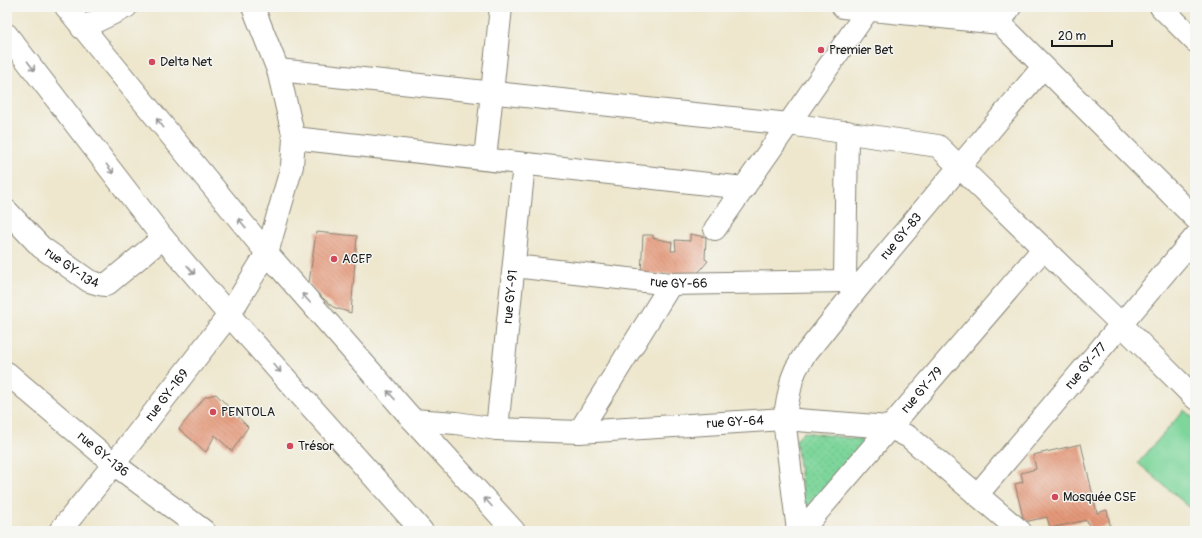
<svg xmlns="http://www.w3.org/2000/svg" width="1202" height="538" font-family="Pangolin,sans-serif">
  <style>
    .green { fill: #7ed69b; stroke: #4d795c }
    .park { fill: url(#park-dots); stroke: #4d795c }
    .building { fill: url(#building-back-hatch) }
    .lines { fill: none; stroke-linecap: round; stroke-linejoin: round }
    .minor-casing { stroke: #858275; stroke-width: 24 }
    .primary-casing { stroke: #858275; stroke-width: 24 }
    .minor { stroke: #fff; stroke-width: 22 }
    .primary { stroke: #fff; stroke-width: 22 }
    .oneway { stroke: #999 }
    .poi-dot { fill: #d1495b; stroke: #f6f6f2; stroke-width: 1.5 }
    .labels { text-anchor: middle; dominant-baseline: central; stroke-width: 3; stroke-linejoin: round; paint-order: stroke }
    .poi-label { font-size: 13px; fill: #1c1c1c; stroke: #f6f6f2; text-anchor: start }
    .street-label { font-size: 13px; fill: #1c1c1c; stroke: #f6f6f2 }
  </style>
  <defs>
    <pattern id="park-dots" width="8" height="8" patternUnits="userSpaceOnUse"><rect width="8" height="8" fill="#7ed69b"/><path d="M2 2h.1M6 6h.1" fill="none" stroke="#6cb785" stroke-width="1.8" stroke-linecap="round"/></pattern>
    <pattern id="building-back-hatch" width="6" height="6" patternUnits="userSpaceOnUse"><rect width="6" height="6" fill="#e49879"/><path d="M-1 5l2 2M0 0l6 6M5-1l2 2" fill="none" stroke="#c38268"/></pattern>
  </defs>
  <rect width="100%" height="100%" fill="#f6f6f2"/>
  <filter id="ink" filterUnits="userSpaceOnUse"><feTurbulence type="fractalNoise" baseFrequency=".025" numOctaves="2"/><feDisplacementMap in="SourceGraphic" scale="8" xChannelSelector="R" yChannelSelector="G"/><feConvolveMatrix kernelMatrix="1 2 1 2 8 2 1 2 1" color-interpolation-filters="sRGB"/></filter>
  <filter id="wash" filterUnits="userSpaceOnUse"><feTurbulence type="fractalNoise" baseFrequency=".012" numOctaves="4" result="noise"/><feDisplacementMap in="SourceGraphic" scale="16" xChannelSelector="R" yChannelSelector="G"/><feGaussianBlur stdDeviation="0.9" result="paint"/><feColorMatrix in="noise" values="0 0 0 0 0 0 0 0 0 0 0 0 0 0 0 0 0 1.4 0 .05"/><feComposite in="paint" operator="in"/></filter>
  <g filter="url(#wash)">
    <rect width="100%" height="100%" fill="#eee7ce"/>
    <path class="green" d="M1184 410 1195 420V512L1138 463Z"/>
    <path class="park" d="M804 432 869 441 812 506H804L796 440Z"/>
    <g id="blocks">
      <g class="building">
        <path d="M316 232 357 236 351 313 333 307 314 290 309 283Z"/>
        <path d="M690 234 706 237 705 259 708 261 697 274H641L643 235H653V238L672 242 671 251H676L675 240 690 241Z"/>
        <path d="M216 394 248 427 232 451 215 435 206 452 179 429 205 397Z"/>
        <path d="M1081 444 1097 513 1107 510 1110 525 1090 530 1087 520 1050 528 1047 517 1024 522 1015 484 1023 482 1021 473 1036 469 1033 455Z"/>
      </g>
    </g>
  </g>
  <g filter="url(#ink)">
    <use href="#blocks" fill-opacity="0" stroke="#858275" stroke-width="1"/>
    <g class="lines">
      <g class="minor-casing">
        <g id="minor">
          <path d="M843 7 1000 23 1195 218"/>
          <path d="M1161 7 1195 41"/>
          <path d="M1000 23 1010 7"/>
          <path d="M82 28 126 7"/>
          <path d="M278 70 789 124 938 146 1121 324 1195 398"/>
          <path d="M294 138 744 188"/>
          <path d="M485 159 501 7"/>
          <path id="s1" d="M7 211 41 247 89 281 99 284 106 285 163 238"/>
          <path d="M715 229 868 10"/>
          <path id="s2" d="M514 266 671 284 845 281"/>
          <path d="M845 281 847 132"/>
          <path id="s3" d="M7 373 114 464 204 531"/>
          <path id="s4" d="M413 420 456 423 497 429 579 432 784 419 889 427 909 437 1020 531"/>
          <path id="s5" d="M497 429 524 164"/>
          <path d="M579 432 671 284"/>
          <path id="s6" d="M977 495 1195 237"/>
          <path id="s7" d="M60 531 114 464 229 315 267 253 292 166 294 138 278 70 253 7"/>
          <path id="s8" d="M798 531 784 419 792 379 796 369 803 357 857 289 1043 67"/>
          <path id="s9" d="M801 531 1044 248"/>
        </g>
      </g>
      <g class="primary-casing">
        <g id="primary">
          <path d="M66 7 267 253 413 420 514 531"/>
          <path d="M7 35 163 238 229 315 422 531"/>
        </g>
      </g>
      <use href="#minor" class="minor"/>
      <use href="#primary" class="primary"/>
    </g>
    <defs><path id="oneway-shaft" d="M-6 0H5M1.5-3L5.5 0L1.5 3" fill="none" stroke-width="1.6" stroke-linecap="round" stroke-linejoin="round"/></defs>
    <g class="oneway">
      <use href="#oneway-shaft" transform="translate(31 66) rotate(53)"/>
      <use href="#oneway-shaft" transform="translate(160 123) rotate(-129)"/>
      <use href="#oneway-shaft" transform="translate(110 169) rotate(53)"/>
      <use href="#oneway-shaft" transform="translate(242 223) rotate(-129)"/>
      <use href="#oneway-shaft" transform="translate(191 270) rotate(49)"/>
      <use href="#oneway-shaft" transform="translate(306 298) rotate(-131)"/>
      <use href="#oneway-shaft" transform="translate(277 368) rotate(48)"/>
      <use href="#oneway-shaft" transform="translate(391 395) rotate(-131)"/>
      <use href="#oneway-shaft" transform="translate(488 502) rotate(-132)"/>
    </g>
  </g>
  <g class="poi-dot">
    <circle cx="821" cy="50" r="4"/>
    <circle cx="152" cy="62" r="4"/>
    <circle cx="334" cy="259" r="4"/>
    <circle cx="213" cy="412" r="4"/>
    <circle cx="290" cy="446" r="4"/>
    <circle cx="1055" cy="497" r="4"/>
  </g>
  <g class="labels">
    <g class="poi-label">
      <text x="829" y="50">Premier Bet</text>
      <text x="160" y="62">Delta Net</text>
      <text x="342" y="259">ACEP</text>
      <text x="221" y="412">PENTOLA</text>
      <text x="298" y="446">Trésor</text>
      <text x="1063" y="497">Mosquée CSE</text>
    </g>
    <g class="street-label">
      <text stroke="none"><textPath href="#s8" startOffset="334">rue GY-83</textPath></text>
      <text stroke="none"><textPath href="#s1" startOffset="87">rue GY-134</textPath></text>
      <text stroke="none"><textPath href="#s2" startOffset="166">rue GY-66</textPath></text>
      <text stroke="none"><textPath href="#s5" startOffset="133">rue GY-91</textPath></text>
      <text stroke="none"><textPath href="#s6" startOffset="169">rue GY-77</textPath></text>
      <text stroke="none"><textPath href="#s9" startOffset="186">rue GY-79</textPath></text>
      <text stroke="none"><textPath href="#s7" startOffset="173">rue GY-169</textPath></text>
      <text stroke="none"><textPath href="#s4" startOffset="323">rue GY-64</textPath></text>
      <text stroke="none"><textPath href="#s3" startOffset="126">rue GY-136</textPath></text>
    </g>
  </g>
  <rect width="1202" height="538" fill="none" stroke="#f6f6f2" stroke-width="24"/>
  <path d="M1052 40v6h60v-6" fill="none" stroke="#1c1c1c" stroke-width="2"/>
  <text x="1058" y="40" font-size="12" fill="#1c1c1c" stroke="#f6f6f2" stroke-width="3" paint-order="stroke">20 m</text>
</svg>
